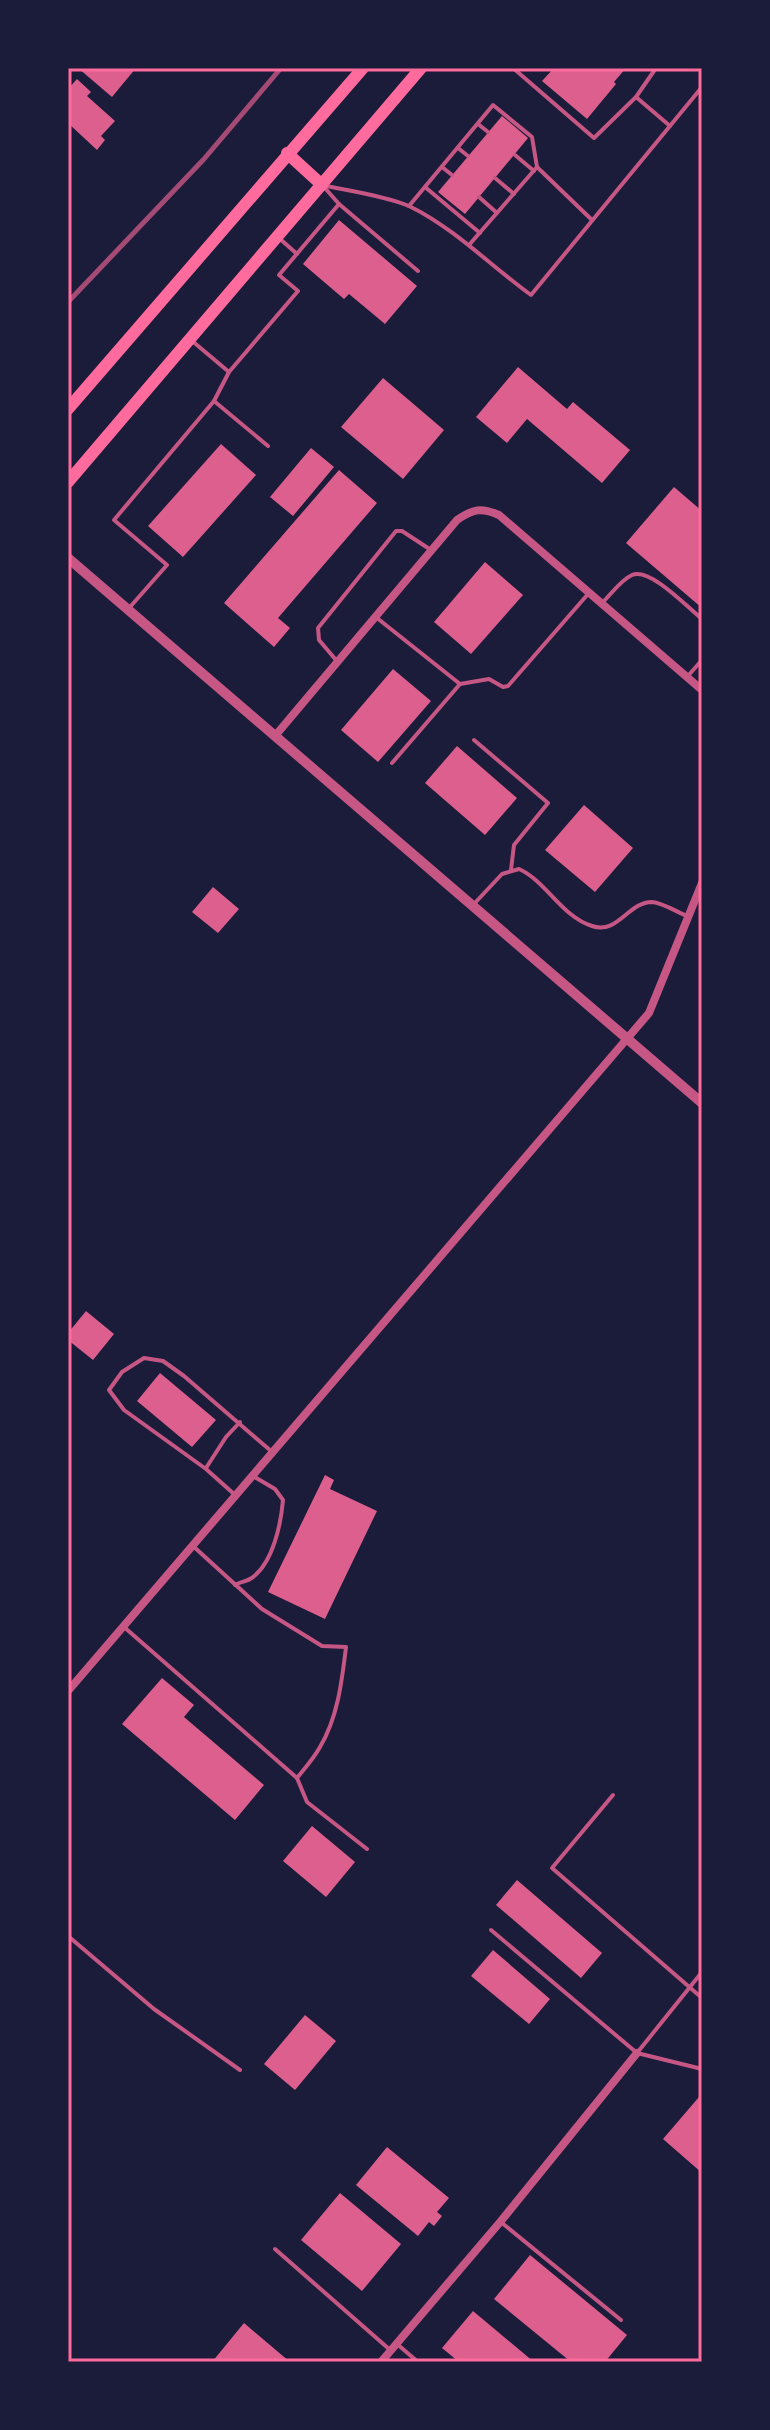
<svg xmlns="http://www.w3.org/2000/svg" width="770" height="2430" font-family="Georgia,serif">
  <style>
    .building { fill: #dd5f8e }
    .lines { fill: none; stroke-linecap: round; stroke-linejoin: round }
    .service { stroke: #c65784; stroke-width: 4 }
    .minor { stroke: #c65784; stroke-width: 8 }
    .tertiary { stroke: #c65784; stroke-width: 10 }
    .primary { stroke: #ff6b9d; stroke-width: 12 }
    .rail { stroke: #a44b75; stroke-width: 5 }
    .neatline { fill: none; stroke: #ff6b9d; stroke-width: 3 }
  </style>
  <rect width="100%" height="100%" fill="#1b1b3a"/>
  <g class="building">
    <path d="M78 68H136L112 97Z"/>
    <path d="M554 68H626L614 82 616 84 587 119 542 81Z"/>
    <path d="M77 79 91 92 87 96 115 121 101 136 105 140 97 150 68 123V89Z"/>
    <path d="M502 116 528 138 465 214 438 192Z"/>
    <path d="M339 220 417 286 385 324 349 294 344 299 303 264Z"/>
    <path d="M518 367 567 409 573 402 630 450 602 483 527 419 507 443 476 417Z"/>
    <path d="M383 378 444 430 403 479 341 427Z"/>
    <path d="M221 444 256 475 183 557 148 526Z"/>
    <path d="M311 448 334 467 293 516 270 497Z"/>
    <path d="M339 470 377 503 278 618 290 628 274 647 224 603Z"/>
    <path d="M674 487 702 511V608L626 543Z"/>
    <path d="M485 562 523 595 471 654 434 622Z"/>
    <path d="M393 669 431 701 378 762 341 730Z"/>
    <path d="M457 746 517 798 485 835 425 783Z"/>
    <path d="M584 805 633 848 595 892 545 850Z"/>
    <path d="M213 887 239 909 218 933 192 912Z"/>
    <path d="M86 1311 114 1334 93 1360 68 1340V1333Z"/>
    <path d="M160 1373 216 1420 192 1447 137 1401Z"/>
    <path d="M325 1475 334 1480 330 1489 377 1511 325 1619 268 1592Z"/>
    <path d="M162 1678 194 1705 184 1717 264 1785 235 1820 122 1724Z"/>
    <path d="M312 1826 355 1862 326 1897 283 1861Z"/>
    <path d="M517 1880 602 1953 581 1978 496 1905Z"/>
    <path d="M493 1950 550 1999 529 2024 471 1976Z"/>
    <path d="M305 2015 336 2041 295 2090 264 2064Z"/>
    <path d="M699 2097 702 2100V2173L663 2139Z"/>
    <path d="M387 2147 449 2198 437 2212 442 2216 434 2226 429 2222 418 2236 356 2185Z"/>
    <path d="M340 2193 401 2244 362 2291 301 2240Z"/>
    <path d="M530 2255 627 2335 605 2362H571L494 2299Z"/>
    <path d="M473 2311 534 2362H459L442 2348Z"/>
    <path d="M244 2323 290 2362H212Z"/>
  </g>
  <g class="lines">
    <g class="service">
      <path d="M513 68 594 138 636 97 656 68"/>
      <path d="M636 97 670 126"/>
      <path d="M478 124 488 132"/>
      <path d="M458 148 468 156"/>
      <path d="M515 155 534 171"/>
      <path d="M442 167 452 175"/>
      <path d="M495 178 514 194"/>
      <path d="M326 186C350 191 390 197 411 207 455 229 491 266 531 295L702 87"/>
      <path d="M324 187 339 204 418 271"/>
      <path d="M425 187 480 233"/>
      <path d="M479 197 497 213"/>
      <path d="M409 206 493 105 532 137 537 167"/>
      <path d="M279 238 297 254"/>
      <path d="M469 245 537 167 592 220"/>
      <path d="M191 340 229 372"/>
      <path d="M214 401 268 446"/>
      <path d="M603 602C612 593 621 580 632 575 650 567 688 608 702 619"/>
      <path d="M130 607 167 565 114 520 214 401 229 372 298 291 279 275 339 204"/>
      <path d="M377 618 460 684 489 679 503 687 508 686 588 594"/>
      <path d="M336 660 319 640 318 628 396 531H402L431 550"/>
      <path d="M687 677 702 660"/>
      <path d="M474 740 548 803 514 845 511 870"/>
      <path d="M392 763 460 684"/>
      <path d="M473 905 502 874 519 869C546 881 562 917 592 926 618 935 628 902 652 902 663 903 677 912 687 916"/>
      <path d="M206 1468 226 1437 240 1422"/>
      <path d="M234 1494 206 1469 124 1410 109 1390 122 1372 144 1358 163 1361 184 1376 271 1451"/>
      <path d="M193 1546 262 1609 322 1646 346 1647C342 1680 338 1717 320 1747 314 1758 305 1768 297 1778L307 1802 367 1849"/>
      <path d="M235 1585C240 1582 249 1581 253 1577 273 1562 281 1524 283 1500L275 1489 253 1476"/>
      <path d="M124 1627 297 1778"/>
      <path d="M613 1795 552 1868 702 1998"/>
      <path d="M491 1930 637 2053 702 2069"/>
      <path d="M68 1936 154 2009 240 2070"/>
      <path d="M637 2053 702 1972"/>
      <path d="M502 2223 621 2320"/>
      <path d="M275 2249 389 2349"/>
      <path d="M397 2344 418 2362"/>
    </g>
    <g class="minor">
      <path d="M275 736 457 520C473 509 481 507 499 515L702 690"/>
      <path d="M68 1691 649 1013 702 883"/>
      <path d="M381 2362 501 2221 637 2053"/>
    </g>
    <path class="tertiary" d="M68 558 702 1103"/>
    <g class="primary">
      <path d="M287 153 322 185"/>
      <path d="M68 409 363 68"/>
      <path d="M68 482 421 68"/>
    </g>
    <path class="rail" d="M68 302 204 159 281 68"/>
  </g>
  <rect width="770" height="2430" fill="none" stroke="#1b1b3a" stroke-width="140"/>
  <rect x="70" y="70" width="630" height="2290" class="neatline"/>
</svg>
